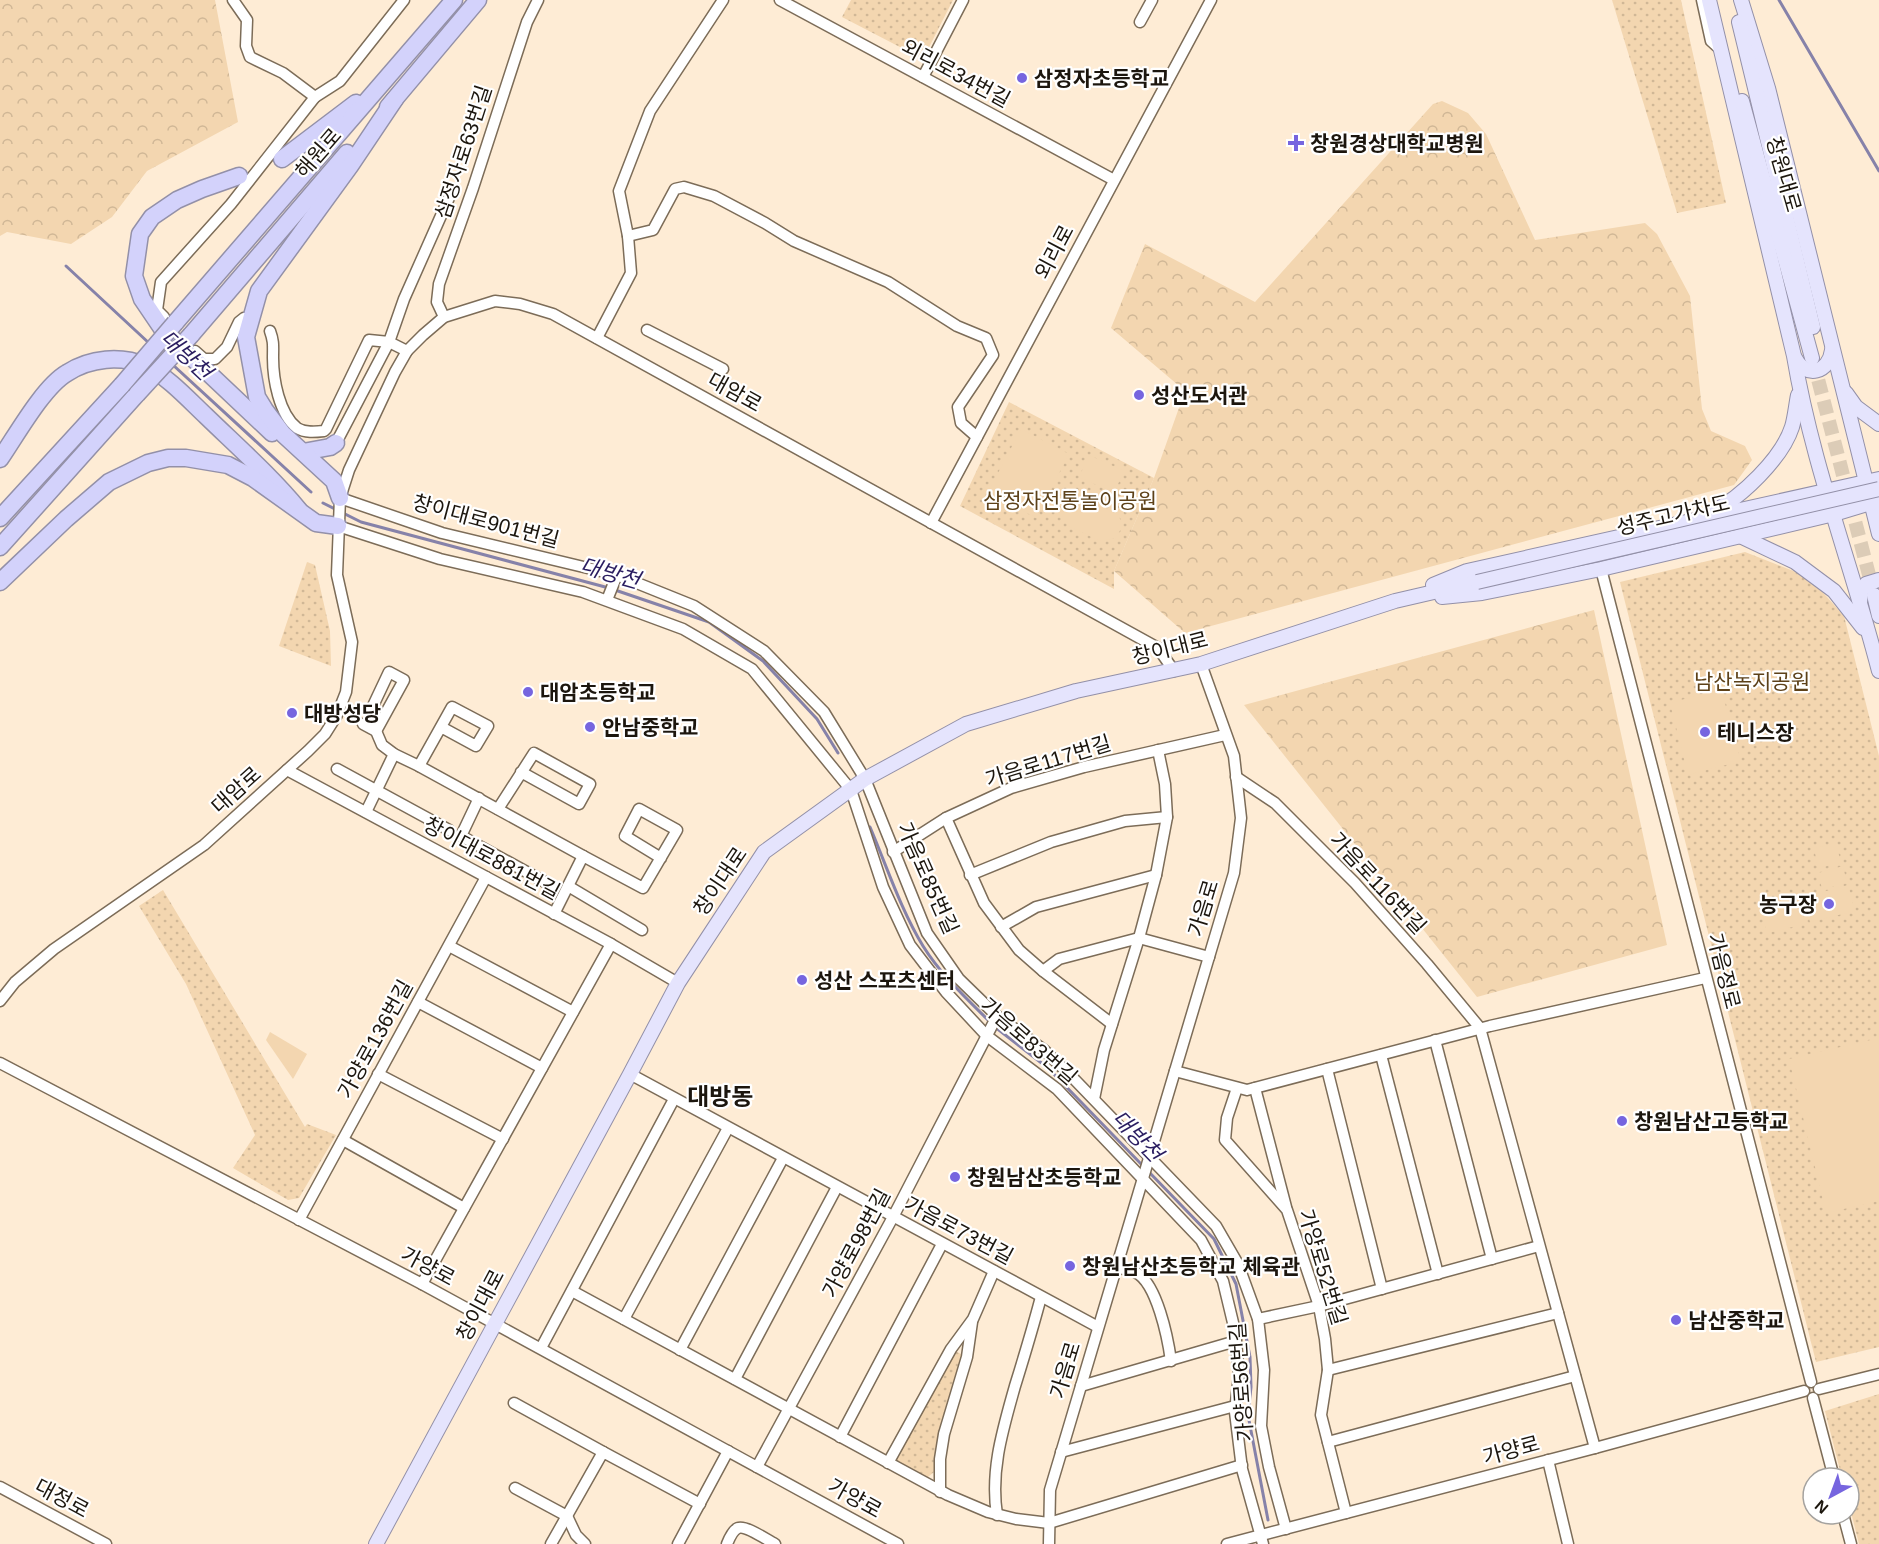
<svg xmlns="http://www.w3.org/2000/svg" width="1879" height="1544" font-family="Helvetica,'Noto Sans KR',sans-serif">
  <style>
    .forest { fill: url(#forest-crowns) }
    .park { fill: url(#park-dots) }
    .pitch { fill: #f3d6b0 }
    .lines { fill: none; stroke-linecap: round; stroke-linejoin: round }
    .stream { stroke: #8682a9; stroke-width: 3 }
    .major-tunnel { stroke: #dcccb7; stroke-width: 14; stroke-dasharray: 14 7; stroke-linecap: butt }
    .minor-casing { stroke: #7c6c58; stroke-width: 13 }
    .major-casing { stroke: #9390a8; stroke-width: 16 }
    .highway-casing { stroke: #9390a8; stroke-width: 19 }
    .minor { stroke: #fff; stroke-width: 10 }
    .major { stroke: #e5e4fd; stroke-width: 14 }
    .highway { stroke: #d3d2fb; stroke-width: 16 }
    .major-bridge-casing { stroke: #9390a8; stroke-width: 16; stroke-linecap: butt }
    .highway-bridge-casing { stroke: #9390a8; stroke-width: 19; stroke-linecap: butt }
    .major-bridge { stroke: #e5e4fd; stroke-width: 14 }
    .highway-bridge { stroke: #d3d2fb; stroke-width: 16 }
    .poi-dot { fill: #7665df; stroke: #fff; stroke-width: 2 }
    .labels { text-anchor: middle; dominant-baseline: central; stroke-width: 4.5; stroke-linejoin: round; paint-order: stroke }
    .street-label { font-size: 21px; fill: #1c160e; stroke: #fff }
    .poi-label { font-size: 21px; font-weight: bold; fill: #1c160e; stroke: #fff; text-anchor: start }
    .park-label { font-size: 21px; fill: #5d4119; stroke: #fff }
    .water-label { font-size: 22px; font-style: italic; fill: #2a1d60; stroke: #fff }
    .quarter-label { font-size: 24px; font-weight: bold; fill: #1c160e; stroke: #fff }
  </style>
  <defs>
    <pattern id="forest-crowns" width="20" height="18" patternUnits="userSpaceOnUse" patternTransform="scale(1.5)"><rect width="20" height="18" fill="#f3d6b0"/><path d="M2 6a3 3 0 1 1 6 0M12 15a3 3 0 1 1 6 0" fill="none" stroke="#d0b796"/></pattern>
    <pattern id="park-dots" width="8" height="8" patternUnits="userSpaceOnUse" patternTransform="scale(1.5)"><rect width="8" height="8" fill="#f3d6b0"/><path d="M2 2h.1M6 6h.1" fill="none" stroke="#d0b796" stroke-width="1.8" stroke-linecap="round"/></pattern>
  </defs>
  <rect width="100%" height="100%" fill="#feecd5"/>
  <g class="forest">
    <path d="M0 0H215L238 122 147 171 112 217 71 244 7 232 0 236Z"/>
    <path d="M1442 101 1468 113 1486 134 1535 240 1645 223 1657 234 1690 296 1702 409 1711 431 1745 446 1752 460 1734 485 1185 633 1114 571 1154 478 1185 391 1111 328 1145 244 1255 302 1433 104Z"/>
    <path d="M1594 610 1667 945 1477 997 1244 705Z"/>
  </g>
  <g class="park">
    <path d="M851 0H953L923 59 842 17Z"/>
    <path d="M1612 0H1681L1726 203 1677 213Z"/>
    <path d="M1009 402 1154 478 1114 571V589L960 506Z"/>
    <path d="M1745 552 1809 577 1844 616 1879 756V1347L1816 1362 1620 582Z"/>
    <path d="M307 562 315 565 330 631 331 666 279 646Z"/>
    <path d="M163 890 305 1127 307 1124 336 1135 299 1198 288 1200 233 1168 255 1135 186 984 139 906Z"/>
    <path d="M951 1349 967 1357 940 1467 922 1482 888 1463Z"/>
    <path d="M1879 1394V1544H1859L1849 1504V1478H1842L1825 1411Z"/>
  </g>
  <g class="pitch">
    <path d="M1021 429 1069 454 1036 518 988 492Z"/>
    <path d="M1089 455 1124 471 1114 493 1079 477Z"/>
    <path d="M1080 496 1119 515 1122 527 1116 538 1100 541 1069 526 1060 513 1066 499Z"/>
    <path d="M1721 689 1741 761 1688 775 1670 703Z"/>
    <path d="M1836 843 1841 863 1818 868 1814 848Z"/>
    <path d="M1843 866 1847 883 1822 889 1818 873Z"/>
    <path d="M1848 885 1855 911 1810 922 1804 897Z"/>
    <path d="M1799 900 1805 924 1767 933 1761 909Z"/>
    <path d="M270 1032 307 1054 293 1079 266 1040Z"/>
    <path d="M1879 1038V1201L1826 1213 1789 1059Z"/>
  </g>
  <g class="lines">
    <g class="stream">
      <path d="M1779 0 1879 171"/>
      <path d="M66 266 150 344"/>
      <path d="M173 365 311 492"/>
      <path d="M323 503 361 522 609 588"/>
      <path d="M615 590 709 622 763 661 817 719 838 753"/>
      <path d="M870 827C887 867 901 910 923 946 941 975 967 999 991 1023"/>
      <path d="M995 1027 1048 1068 1143 1166"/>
      <path d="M1148 1171 1214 1239 1236 1284 1250 1357 1251 1387 1248 1415 1268 1520"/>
    </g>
    <path class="major-tunnel" d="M1813 360 1874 594"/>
    <g class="minor-casing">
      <g id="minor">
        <path d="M233 0 247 20 246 46 250 57 283 73 315 97 340 81 404 0"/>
        <path d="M780 0 1114 180"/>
        <path d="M1702 0 1711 41 1721 50"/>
        <path d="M1140 22 1152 0"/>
        <path d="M923 77 963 0"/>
        <path d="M628 236 653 230 675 189 684 187 714 196 765 223 794 241 888 282 957 326 986 338 993 355 958 407 961 423 977 437"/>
        <path d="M164 317 157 310 161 282 231 204 315 97"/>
        <path d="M444 317 437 302 439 284 473 188 527 22 538 0"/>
        <path d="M647 330 723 369"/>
        <path d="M270 331C274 342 273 346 273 358 273 379 279 414 297 428 305 433 315 432 324 431L326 429 369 340 389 342 407 351"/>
        <path d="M597 338 631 273 628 236 619 191 650 111 723 0"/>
        <path d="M195 351 204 359H215L227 347 239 322 244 318"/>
        <path d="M336 443 389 342 404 299 452 191"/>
        <path d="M340 498 442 533 617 575 694 606 764 651 824 712 865 779 927 933 959 979 997 1016 1044 1050 1075 1080 1216 1226 1238 1264 1258 1319 1264 1370 1261 1426 1269 1467 1286 1529"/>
        <path d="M931 523 1211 0"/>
        <path d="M338 526 440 559 583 592 683 629 752 669 851 790 883 887 910 945 946 992 987 1036 1057 1089 1201 1240 1223 1281 1235 1331 1239 1375 1235 1412 1242 1469 1263 1544"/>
        <path d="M1601 569 1811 1382"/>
        <path d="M607 600 617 575"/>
        <path d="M372 708 389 672 404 680 376 731"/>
        <path d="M363 724 376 731 382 745 394 754 419 766 583 856"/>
        <path d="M419 766 452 707 488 726 476 746 441 727"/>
        <path d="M337 769 449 830"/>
        <path d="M287 770 611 944 678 983"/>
        <path d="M1236 777 1275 803 1355 883 1427 964 1480 1028 1595 1448"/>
        <path d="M479 798 461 836 554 887"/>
        <path d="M498 809 534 753 590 784 579 804 521 772"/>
        <path d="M366 812 394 754"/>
        <path d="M946 818 984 903 1019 950 1043 971 1059 959 1139 938 1209 957"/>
        <path d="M893 852 946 818 1011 788 1084 767 1225 735"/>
        <path d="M970 875 1051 842 1125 821 1167 817"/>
        <path d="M568 886 642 930"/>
        <path d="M554 914 583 856 643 888 677 830 639 809 625 836 661 858"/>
        <path d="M1001 927 1036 907 1156 875"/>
        <path d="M449 946 573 1012"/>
        <path d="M1043 971 1112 1024"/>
        <path d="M0 1001 15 982 54 949 204 845 308 751 325 734 337 715 346 692 352 642 337 575 340 498 349 470 395 372 407 351 423 335 444 317 495 301 520 304 553 314 1158 648 1174 671"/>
        <path d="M418 1002 542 1068"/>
        <path d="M1435 1040 1492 1259"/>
        <path d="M1381 1055 1438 1274"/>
        <path d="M0 1063 422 1284 898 1544"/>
        <path d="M1327 1069 1382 1289"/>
        <path d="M1175 1071 1247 1090 1490 1026 1705 978"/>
        <path d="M378 1074 503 1139"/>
        <path d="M630 1074 1098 1327"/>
        <path d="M1237 1088 1227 1118 1225 1140 1287 1210 1319 1306 1325 1339 1328 1370 1321 1415 1346 1513"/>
        <path d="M1255 1088 1286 1207"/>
        <path d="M1094 1099 1104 1050 1139 938 1156 875 1167 817 1165 784 1158 750"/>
        <path d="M343 1140 464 1208"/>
        <path d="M299 1220 486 877"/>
        <path d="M1116 1268C1122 1269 1129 1269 1135 1272 1157 1282 1168 1339 1171 1361"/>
        <path d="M422 1284 611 944"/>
        <path d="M572 1291 948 1495 988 1512 1016 1519 1049 1523 1242 1465"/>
        <path d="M624 1319 728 1128"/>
        <path d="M1258 1319 1319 1306 1539 1246"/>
        <path d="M541 1348 674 1099"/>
        <path d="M680 1350 783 1158"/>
        <path d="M1328 1370 1558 1313"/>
        <path d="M735 1379 837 1187"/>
        <path d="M1081 1386 1236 1341"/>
        <path d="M1819 1389 1879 1374"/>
        <path d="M1813 1398 1834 1478"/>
        <path d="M514 1403 603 1452"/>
        <path d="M840 1437 942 1244"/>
        <path d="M1328 1442 1575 1376"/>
        <path d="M1061 1452 1235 1406"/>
        <path d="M1548 1460 1568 1544"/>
        <path d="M888 1463 951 1349 973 1319 994 1271"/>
        <path d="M757 1467 893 1217 997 1016"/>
        <path d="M0 1487 106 1544"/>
        <path d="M515 1488 567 1516 576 1535 585 1544"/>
        <path d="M940 1492V1459L944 1434 967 1357 972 1322"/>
        <path d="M1843 1514 1851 1544"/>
        <path d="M997 1515C990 1470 1003 1429 1015 1386 1024 1357 1033 1327 1041 1297"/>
        <path d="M551 1544 603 1452 700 1504"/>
        <path d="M678 1544 728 1451"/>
        <path d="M727 1544C729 1539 733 1530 738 1528 746 1525 767 1540 775 1544"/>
        <path d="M1049 1544 1050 1490 1234 873 1241 818 1234 756 1201 664"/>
        <path d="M1227 1544 1595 1448 1804 1391"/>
      </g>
    </g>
    <g class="major-casing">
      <g id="major">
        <path d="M1709 0 1794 356C1812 464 1852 566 1879 671"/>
        <path d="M1741 0 1768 88 1879 534"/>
        <path d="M1739 22 1813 327"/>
        <path d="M1742 101 1812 358"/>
        <path d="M1795 358C1806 379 1829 373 1832 350"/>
        <path d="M1846 393 1856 407 1879 424"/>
        <path d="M1712 512C1741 498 1782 458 1792 427 1795 417 1796 405 1798 395"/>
        <path d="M1740 536 1795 562 1834 591 1863 628"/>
        <path d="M1433 585 1467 571 1879 479"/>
        <path d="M1874 595 1879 616"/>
        <path d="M1442 597 1482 593 1601 569 1834 514 1877 501"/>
        <path d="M1860 603 1861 591 1866 584 1879 580"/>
        <path d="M376 1544 630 1074 678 983 764 852 865 779 966 724 1076 691 1201 664 1395 601 1477 582"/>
      </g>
    </g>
    <g class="highway-casing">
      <g id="highway">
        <path d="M388 107 478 0"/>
        <path d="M282 159 356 103"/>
        <path d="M239 176 202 189 177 200 152 217 140 234 134 276 142 299 163 330 272 433"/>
        <path d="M175 323 454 0"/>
        <path d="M191 335 347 153"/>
        <path d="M303 452 330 447 336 443"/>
        <path d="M0 459C16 436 43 387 67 373 90 358 121 355 146 366 167 376 189 400 206 416 238 447 271 476 299 510"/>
        <path d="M340 498 334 481 283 434 265 410 257 397 246 337 259 291 350 166 395 99"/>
        <path d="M0 518 122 385"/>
        <path d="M0 547 137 394"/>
        <path d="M0 582 66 519 109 482 148 463 168 458H186L228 465 253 478 316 523 338 526"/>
      </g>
    </g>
    <use href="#minor" class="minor"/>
    <use href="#major" class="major"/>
    <use href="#highway" class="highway"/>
    <g class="major-bridge-casing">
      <path id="major-bridge" d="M1477 582 1879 489"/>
    </g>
    <g class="highway-bridge-casing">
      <g id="highway-bridge">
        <path d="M122 385 175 323"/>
        <path d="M137 394 191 335"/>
      </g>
    </g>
    <use href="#major-bridge" class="major-bridge"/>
    <use href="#highway-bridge" class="highway-bridge"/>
  </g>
  <g class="poi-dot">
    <circle cx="1022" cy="78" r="6"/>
    <path d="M1293 134h6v6h6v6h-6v6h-6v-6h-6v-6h6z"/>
    <circle cx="1139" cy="395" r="6"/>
    <circle cx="528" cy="692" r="6"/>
    <circle cx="292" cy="713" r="6"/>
    <circle cx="590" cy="727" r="6"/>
    <circle cx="1705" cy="732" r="6"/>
    <circle cx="1829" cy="904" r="6"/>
    <circle cx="802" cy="980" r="6"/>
    <circle cx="1622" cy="1121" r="6"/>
    <circle cx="955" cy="1177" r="6"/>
    <circle cx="1070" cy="1266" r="6"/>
    <circle cx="1676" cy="1320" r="6"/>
  </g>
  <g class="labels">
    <g class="street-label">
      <text transform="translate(956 73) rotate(28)">외리로34번길</text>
      <text transform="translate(463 152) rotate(-72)">삼정자로63번길</text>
      <text transform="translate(318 153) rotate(-49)">해원로</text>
      <text transform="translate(1784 174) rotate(74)">창원대로</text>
      <text transform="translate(1054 252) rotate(-62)">외리로</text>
      <text transform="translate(735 392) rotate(29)">대암로</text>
      <text transform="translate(1673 515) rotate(-13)">성주고가차도</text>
      <text transform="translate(486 521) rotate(15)">창이대로901번길</text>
      <text transform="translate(1170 648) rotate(-14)">창이대로</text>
      <text transform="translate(1048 761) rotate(-17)">가음로117번길</text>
      <text transform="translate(236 790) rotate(-42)">대암로</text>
      <text transform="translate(492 858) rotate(28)">창이대로881번길</text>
      <text transform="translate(928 878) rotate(66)">가음로85번길</text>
      <text transform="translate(720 881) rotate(-56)">창이대로</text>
      <text transform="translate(1378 883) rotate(47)">가음로116번길</text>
      <text transform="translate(1203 908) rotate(-73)">가음로</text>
      <text transform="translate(1724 971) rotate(76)">가음정로</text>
      <text transform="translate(375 1039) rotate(-61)">가양로136번길</text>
      <text transform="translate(1029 1041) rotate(41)">가음로83번길</text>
      <text transform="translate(959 1230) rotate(28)">가음로73번길</text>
      <text transform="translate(856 1243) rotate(-62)">가양로98번길</text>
      <text transform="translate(428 1266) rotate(28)">가양로</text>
      <text transform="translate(1323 1267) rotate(73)">가양로52번길</text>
      <text transform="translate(480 1305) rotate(-62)">창이대로</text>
      <text transform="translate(1065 1370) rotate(-73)">가음로</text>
      <text transform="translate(1241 1382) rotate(-94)">가양로56번길</text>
      <text transform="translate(1511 1450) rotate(-15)">가양로</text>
      <text transform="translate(62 1498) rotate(28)">대정로</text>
      <text transform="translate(855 1498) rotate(29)">가양로</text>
    </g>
    <g class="poi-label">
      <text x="1034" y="78">삼정자초등학교</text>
      <text x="1310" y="143">창원경상대학교병원</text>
      <text x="1151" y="395">성산도서관</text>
      <text x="540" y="692">대암초등학교</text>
      <text x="304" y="713">대방성당</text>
      <text x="602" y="727">안남중학교</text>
      <text x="1717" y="732">테니스장</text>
      <text x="1817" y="904" text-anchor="end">농구장</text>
      <text x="814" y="980">성산 스포츠센터</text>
      <text x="1634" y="1121">창원남산고등학교</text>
      <text x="967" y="1177">창원남산초등학교</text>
      <text x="1082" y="1266">창원남산초등학교 체육관</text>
      <text x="1688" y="1320">남산중학교</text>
    </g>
    <g class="park-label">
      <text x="1070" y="500">삼정자전통놀이공원</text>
      <text x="1752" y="681">남산녹지공원</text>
    </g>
    <g class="water-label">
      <text transform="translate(186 355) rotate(43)">대방천</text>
      <text transform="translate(610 573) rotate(16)">대방천</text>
      <text transform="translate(1137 1136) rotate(46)">대방천</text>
    </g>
    <g class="quarter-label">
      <text x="720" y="1096">대방동</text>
    </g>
  </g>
  <g transform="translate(1831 1496) rotate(221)"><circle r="28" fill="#ffffff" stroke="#a4a29f" stroke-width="1.5"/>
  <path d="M0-4.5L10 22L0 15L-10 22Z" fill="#7665df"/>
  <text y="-9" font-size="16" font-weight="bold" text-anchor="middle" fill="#1c160e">N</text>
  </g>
</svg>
